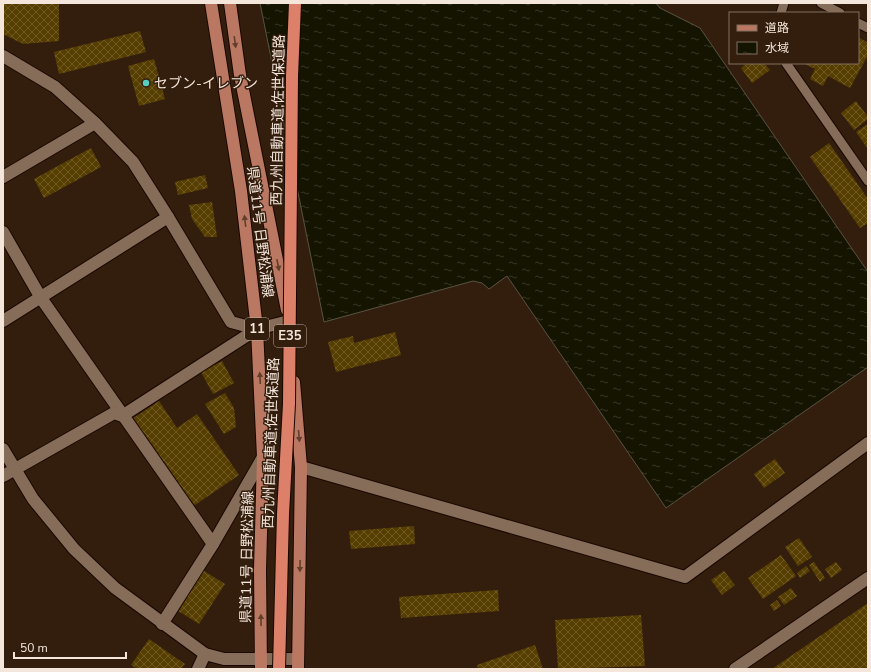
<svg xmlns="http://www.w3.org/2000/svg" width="871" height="672" font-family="'Nunito Sans','Noto Sans JP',sans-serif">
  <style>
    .water { fill: url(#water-ripples); stroke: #585342 }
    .building { fill: url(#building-cross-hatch) }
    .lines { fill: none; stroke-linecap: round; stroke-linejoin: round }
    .service-casing { stroke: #1a0700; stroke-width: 11 }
    .minor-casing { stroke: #1a0700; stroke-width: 14 }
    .tertiary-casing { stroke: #1a0700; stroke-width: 14 }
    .primary-casing { stroke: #1a0700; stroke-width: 14 }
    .service { stroke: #866d59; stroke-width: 9 }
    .minor { stroke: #866d59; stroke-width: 12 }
    .tertiary { stroke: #866d59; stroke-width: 12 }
    .primary { stroke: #ba7863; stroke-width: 12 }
    .motorway-bridge-casing { stroke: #1a0700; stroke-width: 14; stroke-linecap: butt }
    .motorway-bridge { stroke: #dc806a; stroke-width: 12 }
    .oneway { fill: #623e2b }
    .poi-dot { fill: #58cec1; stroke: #331e0d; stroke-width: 1.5 }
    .labels { text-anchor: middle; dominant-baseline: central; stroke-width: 3; stroke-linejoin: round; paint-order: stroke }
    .shield { fill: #331e0d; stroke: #bbaa9d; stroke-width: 1 }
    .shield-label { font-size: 13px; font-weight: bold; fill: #f5e6db }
    .poi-label { font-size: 14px; fill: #f5e6db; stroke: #331e0d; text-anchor: start }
    .street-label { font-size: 14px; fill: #f5e6db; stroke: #331e0d }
  </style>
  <defs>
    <pattern id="water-ripples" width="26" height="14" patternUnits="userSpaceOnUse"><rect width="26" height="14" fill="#141400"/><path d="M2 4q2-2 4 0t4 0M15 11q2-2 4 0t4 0" fill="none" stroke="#373625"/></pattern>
    <pattern id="building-cross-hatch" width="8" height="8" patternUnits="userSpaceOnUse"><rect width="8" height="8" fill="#563e00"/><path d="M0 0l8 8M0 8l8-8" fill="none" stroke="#6f5a25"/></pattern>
  </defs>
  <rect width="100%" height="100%" fill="#331e0d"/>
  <path class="water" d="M260 3H656L660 8 700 28 868 272V367L666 508 507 276 489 289 482 283 473 281 324 322Z"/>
  <g class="building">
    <path d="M3 3H59V41L23 44 3 34Z"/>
    <path d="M140 31 146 52 59 74 54 52Z"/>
    <path d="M858 37 868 43V55L850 88 828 76 823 86 810 79 815 69 803 63H858Z"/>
    <path d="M154 59 165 99 139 106 128 66Z"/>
    <path d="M747 63H764L770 70 752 83 741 68Z"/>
    <path d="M856 101 868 117V119L854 130 841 113Z"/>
    <path d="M868 124V149L856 132Z"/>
    <path d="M829 143 868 199V223L860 228 810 157Z"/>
    <path d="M91 148 101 167 44 198 34 179Z"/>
    <path d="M205 175 208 188 178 195 175 182Z"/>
    <path d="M212 202 217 237H205L192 219 189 205Z"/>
    <path d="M395 332 401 355 336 372 328 342 353 336 354 343Z"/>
    <path d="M222 361 234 383 213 394 201 372Z"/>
    <path d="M225 393 234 408 236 427 224 434 205 404Z"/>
    <path d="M159 401 177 428 197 414 239 475 192 507 132 419Z"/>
    <path d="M775 459 785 473 764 488 754 474Z"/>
    <path d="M414 526 415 544 351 549 349 531Z"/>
    <path d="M799 538 812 557 798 566 785 547Z"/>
    <path d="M781 555 796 576 763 599 748 578Z"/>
    <path d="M814 562 825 578 820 582 809 565Z"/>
    <path d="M836 562 842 570 831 578 825 569Z"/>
    <path d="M806 566 810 571 800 578 797 573Z"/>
    <path d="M201 569 225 584 199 624 175 609Z"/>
    <path d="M724 571 735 585 722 595 711 580Z"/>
    <path d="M791 588 797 596 784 605 778 597Z"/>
    <path d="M498 590 499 611 401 618 399 597Z"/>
    <path d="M777 600 781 606 774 611 770 605Z"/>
    <path d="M868 603V669H772Z"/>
    <path d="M641 615 645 666 558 669 555 620Z"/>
    <path d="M149 639 185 664 181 669H137L131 665Z"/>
    <path d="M535 645 543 669H478L477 665Z"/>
  </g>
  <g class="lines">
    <g class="service-casing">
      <g id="service">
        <path d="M821 3 840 13"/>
        <path d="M781 13 784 3"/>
        <path d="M858 23 868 28"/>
        <path d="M786 63 868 181"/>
      </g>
    </g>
    <g class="minor-casing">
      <g id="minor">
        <path d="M3 56 55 87 95 123 133 162 168 217 231 322 257 329 289 321"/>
        <path d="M3 177 95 123"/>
        <path d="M3 232 41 298 213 544"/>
        <path d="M3 321 168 217"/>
        <path d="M301 467 685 577 868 443"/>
        <path d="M3 476 114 413 122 416 257 329"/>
        <path d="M162 624 213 544 263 457"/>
        <path d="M198 669 205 654"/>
      </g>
    </g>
    <g class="tertiary-casing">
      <g id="tertiary">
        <path d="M3 449 33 499 74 549 115 588 205 654 224 659H298"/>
        <path d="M735 669 868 578"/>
      </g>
    </g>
    <g class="primary-casing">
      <g id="primary">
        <path d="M211 3 241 191 257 329 263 457 260 570 261 669"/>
        <path d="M230 3 240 75 287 310"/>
        <path d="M294 382 301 467 298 669"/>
      </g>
    </g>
    <use href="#service" class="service"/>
    <use href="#minor" class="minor"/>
    <use href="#tertiary" class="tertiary"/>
    <use href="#primary" class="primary"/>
    <g class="motorway-bridge-casing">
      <path id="motorway-bridge" d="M279 669 283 514 289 404 292 76 295 3"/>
    </g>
    <use href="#motorway-bridge" class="motorway-bridge"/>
  </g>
  <defs><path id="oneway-solid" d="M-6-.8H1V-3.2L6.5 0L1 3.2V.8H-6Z"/></defs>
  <g class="oneway">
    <use href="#oneway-solid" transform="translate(235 42) rotate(82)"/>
    <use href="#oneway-solid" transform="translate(245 221) rotate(-97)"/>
    <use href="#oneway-solid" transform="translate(278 265) rotate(79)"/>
    <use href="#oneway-solid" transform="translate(260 378) rotate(-93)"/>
    <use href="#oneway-solid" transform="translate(299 436) rotate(85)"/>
    <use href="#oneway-solid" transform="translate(300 566) rotate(91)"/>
    <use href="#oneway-solid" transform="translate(261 620) rotate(-91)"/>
  </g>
  <circle class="poi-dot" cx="146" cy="83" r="4"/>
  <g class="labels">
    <g class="shield">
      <rect x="245" y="318" width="24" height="22" rx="3"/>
      <rect x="274" y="325" width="32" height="22" rx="3"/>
    </g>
    <g class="shield-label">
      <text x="257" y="329">11</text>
      <text x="290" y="336">E35</text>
    </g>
    <g class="poi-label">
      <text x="154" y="83">セブン-イレブン</text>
    </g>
    <g class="street-label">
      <text transform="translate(278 120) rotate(-89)">西九州自動車道;佐世保道路</text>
      <text transform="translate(260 232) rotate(83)">県道11号 日野松浦線</text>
      <text transform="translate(271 443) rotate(-88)">西九州自動車道;佐世保道路</text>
      <text transform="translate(247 557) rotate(-89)">県道11号 日野松浦線</text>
    </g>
  </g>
  <rect width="871" height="672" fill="none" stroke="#f5e6db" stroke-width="8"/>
  <rect x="729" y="12" width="130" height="52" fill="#331e0d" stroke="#816e5f"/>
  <rect x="737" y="25" width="20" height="6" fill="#ba7863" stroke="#816e5f"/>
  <text x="765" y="32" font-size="12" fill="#f5e6db">道路</text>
  <rect x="737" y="42" width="20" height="12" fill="url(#water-ripples)" stroke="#816e5f"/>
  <text x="765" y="52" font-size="12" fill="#f5e6db">水域</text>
  <path d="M14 652v6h112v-6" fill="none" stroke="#f5e6db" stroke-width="2"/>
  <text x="20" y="652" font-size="12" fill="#f5e6db" stroke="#331e0d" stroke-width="3" paint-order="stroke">50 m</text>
</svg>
